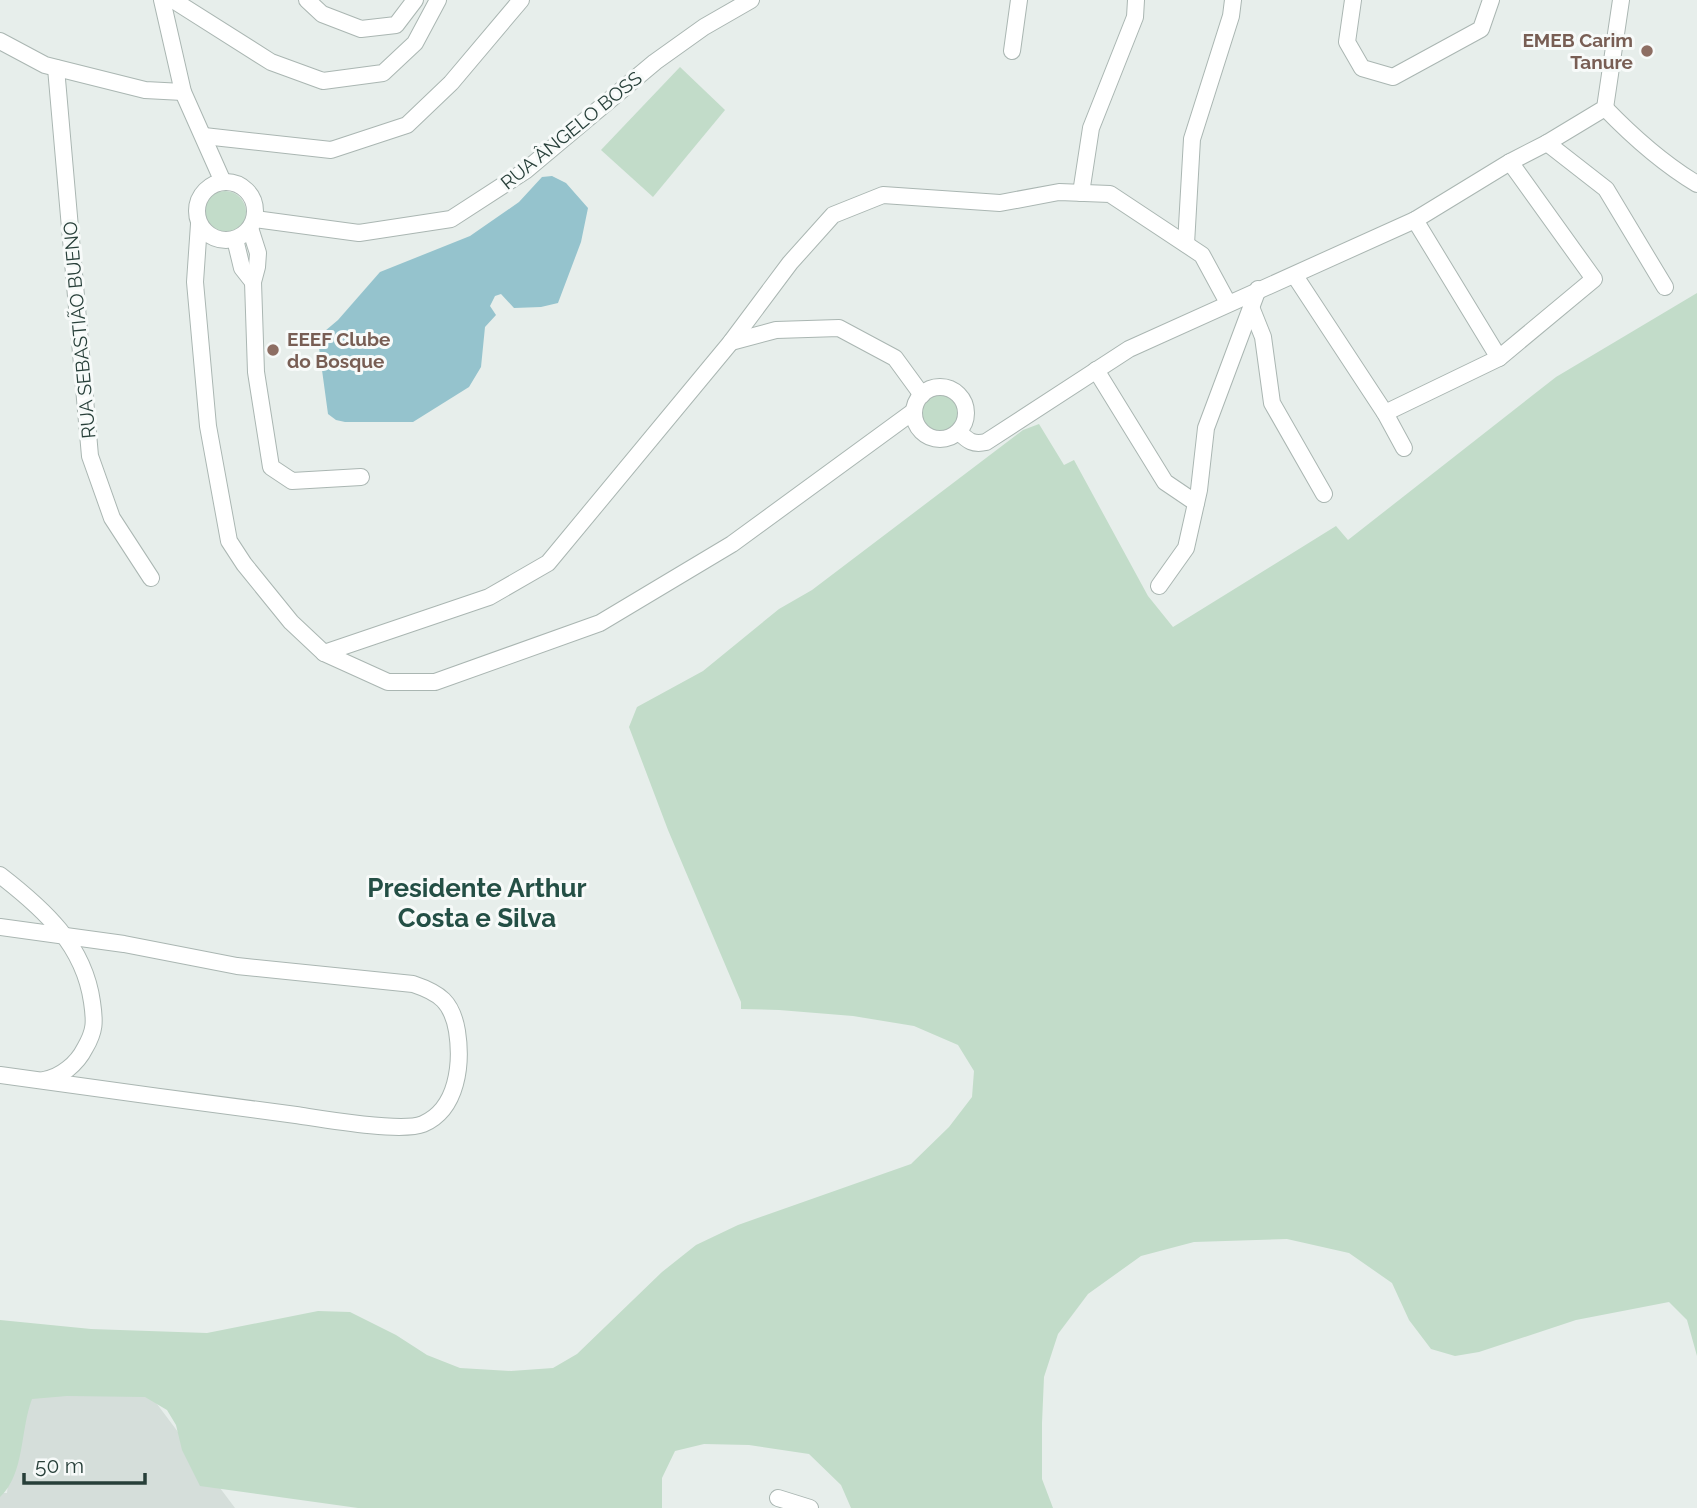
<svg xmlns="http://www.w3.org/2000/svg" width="1697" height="1508" font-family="Raleway,sans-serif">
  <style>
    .built { fill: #d5deda }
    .green { fill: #c2dcc9 }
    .water { fill: #95c3cd }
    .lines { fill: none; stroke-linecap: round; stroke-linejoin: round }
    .minor-casing { stroke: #aab6b2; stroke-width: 18 }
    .minor { stroke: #fff; stroke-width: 16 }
    .education-dot { fill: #8d6e63; stroke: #f7faf9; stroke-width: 2.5 }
    .labels { text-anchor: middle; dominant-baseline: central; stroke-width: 6; stroke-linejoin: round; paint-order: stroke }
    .education-label { font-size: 19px; font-weight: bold; fill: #785e54; stroke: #f7faf9; text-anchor: end }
    .street-label { font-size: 19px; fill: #273f39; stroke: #f7faf9 }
    .district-label { font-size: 26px; font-weight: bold; fill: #244f45; stroke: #f7faf9 }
  </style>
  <rect width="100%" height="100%" fill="#e7eeeb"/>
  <path class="built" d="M20 1379 142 1384 235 1508H0V1493H7Z"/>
  <g class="green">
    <path d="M680 67 725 110 653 197 601 150Z"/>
    <circle cx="225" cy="212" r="21"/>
    <path d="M1697 293V1356L1687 1320 1669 1302 1576 1320 1479 1352 1455 1356 1431 1349 1409 1320 1392 1283 1349 1253 1287 1239 1194 1242 1141 1256 1088 1294 1058 1334 1044 1377 1042 1423V1479L1053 1508H851L841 1485 809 1454 749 1445 704 1444 675 1451 662 1478V1508H358L200 1486 182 1450 176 1425 167 1410 145 1397 67 1396 32 1399C20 1430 25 1474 0 1497V1320L91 1329 207 1333 318 1311 350 1312 396 1335 427 1355 460 1368 511 1371 553 1368 577 1354 662 1272 696 1245 738 1225 911 1164 949 1127 972 1097 974 1071 958 1045 914 1026 853 1016 779 1010 741 1009V1002L668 830 629 727 637 707 703 671 779 609 812 590 1023 430 1039 424 1064 465 1074 460 1148 596 1173 627 1336 526 1348 540 1556 377Z"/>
    <circle cx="940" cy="413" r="18"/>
  </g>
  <path class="water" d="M552 176 566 183 588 208 581 242 558 303 541 307 514 308 501 294 495 296 490 306 496 315 485 327 481 367 469 387 413 422H345L336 420 328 414 319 348 325 331 338 320 380 272 470 236 519 202 542 177Z"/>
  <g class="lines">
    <g class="minor-casing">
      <g id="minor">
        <path d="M162 0 183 92 223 182"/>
        <path d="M173 0 271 62 323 81 383 73 415 43 438 0"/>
        <path d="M307 0 322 14 361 29 396 25 415 0"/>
        <path d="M1353 0 1347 42 1362 68 1393 77 1481 29 1491 0"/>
        <path d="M0 41 45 65 145 90 183 92"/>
        <path d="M1012 51 1019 0"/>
        <path d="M56 68 90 456 112 518 151 578"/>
        <path d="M1605 108C1633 137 1662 163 1697 184"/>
        <path d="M204 136 331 150 407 125 451 83 521 0"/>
        <path d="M1547 143 1606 189 1665 287"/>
        <circle cx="226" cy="211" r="29"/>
        <path d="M1081 193 1091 128 1135 17 1136 0"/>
        <path d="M255 219 359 233 451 219 525 171 655 62 704 27 751 0"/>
        <path d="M1415 220 1499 358"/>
        <path d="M199 224 195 282 208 426 229 541 244 564 291 622 324 653 388 682H435L600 623 732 544 914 411"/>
        <path d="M250 228 258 253 257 267 253 282 256 372 271 467 292 481 361 477"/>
        <path d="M235 239 242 268 253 282"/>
        <path d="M1186 244 1192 139 1231 16 1233 0"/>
        <path d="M1295 276 1385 413 1404 448"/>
        <path d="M1251 307 1263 337 1272 403 1324 494"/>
        <path d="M731 342 776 330 839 328 895 358 922 395"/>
        <path d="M1096 370 1165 482 1196 503"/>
        <circle cx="940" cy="413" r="26"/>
        <path d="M1385 413 1499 358 1594 279 1510 162"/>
        <path d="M959 432C968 441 973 445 986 442L1129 349 1415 220 1510 162 1547 143 1605 108 1621 0"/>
        <path d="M1159 586 1186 548 1199 490 1206 428 1258 289"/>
        <path d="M324 653 489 597 548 563 731 342 790 263 833 215 883 195 1000 203 1059 192 1110 194 1202 255 1228 303"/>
        <path d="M0 875C44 909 84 945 92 1002 95 1022 95 1031 85 1048 77 1064 61 1077 44 1080"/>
        <path d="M0 927 124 944 237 966 413 984C440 993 452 1002 457 1031 462 1063 458 1109 423 1124 401 1133 323 1119 296 1115 197 1102 99 1089 0 1075"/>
        <path d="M778 1498 810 1508"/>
      </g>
    </g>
    <use href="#minor" class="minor"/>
  </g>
  <g class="education-dot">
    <circle cx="1647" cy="51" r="7"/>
    <circle cx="273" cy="350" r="7"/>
  </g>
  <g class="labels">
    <g class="education-label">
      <text x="1633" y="40">EMEB Carim<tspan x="1633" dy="22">Tanure</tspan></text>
      <text x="287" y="339" text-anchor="start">EEEF Clube<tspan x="287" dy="22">do Bosque</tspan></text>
    </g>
    <g class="street-label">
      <text transform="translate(571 130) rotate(-39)">RUA ÂNGELO BOSS</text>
      <text transform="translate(79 330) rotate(-95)">RUA SEBASTIÃO BUENO</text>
    </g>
    <g class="district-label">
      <text x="477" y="888">Presidente Arthur<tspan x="477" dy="30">Costa e Silva</tspan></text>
    </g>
  </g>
  <path d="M24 1473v10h121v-10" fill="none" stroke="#273f39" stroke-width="3.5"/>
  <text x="35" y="1473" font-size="21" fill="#273f39" stroke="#f7faf9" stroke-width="5" paint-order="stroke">50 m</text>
</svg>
